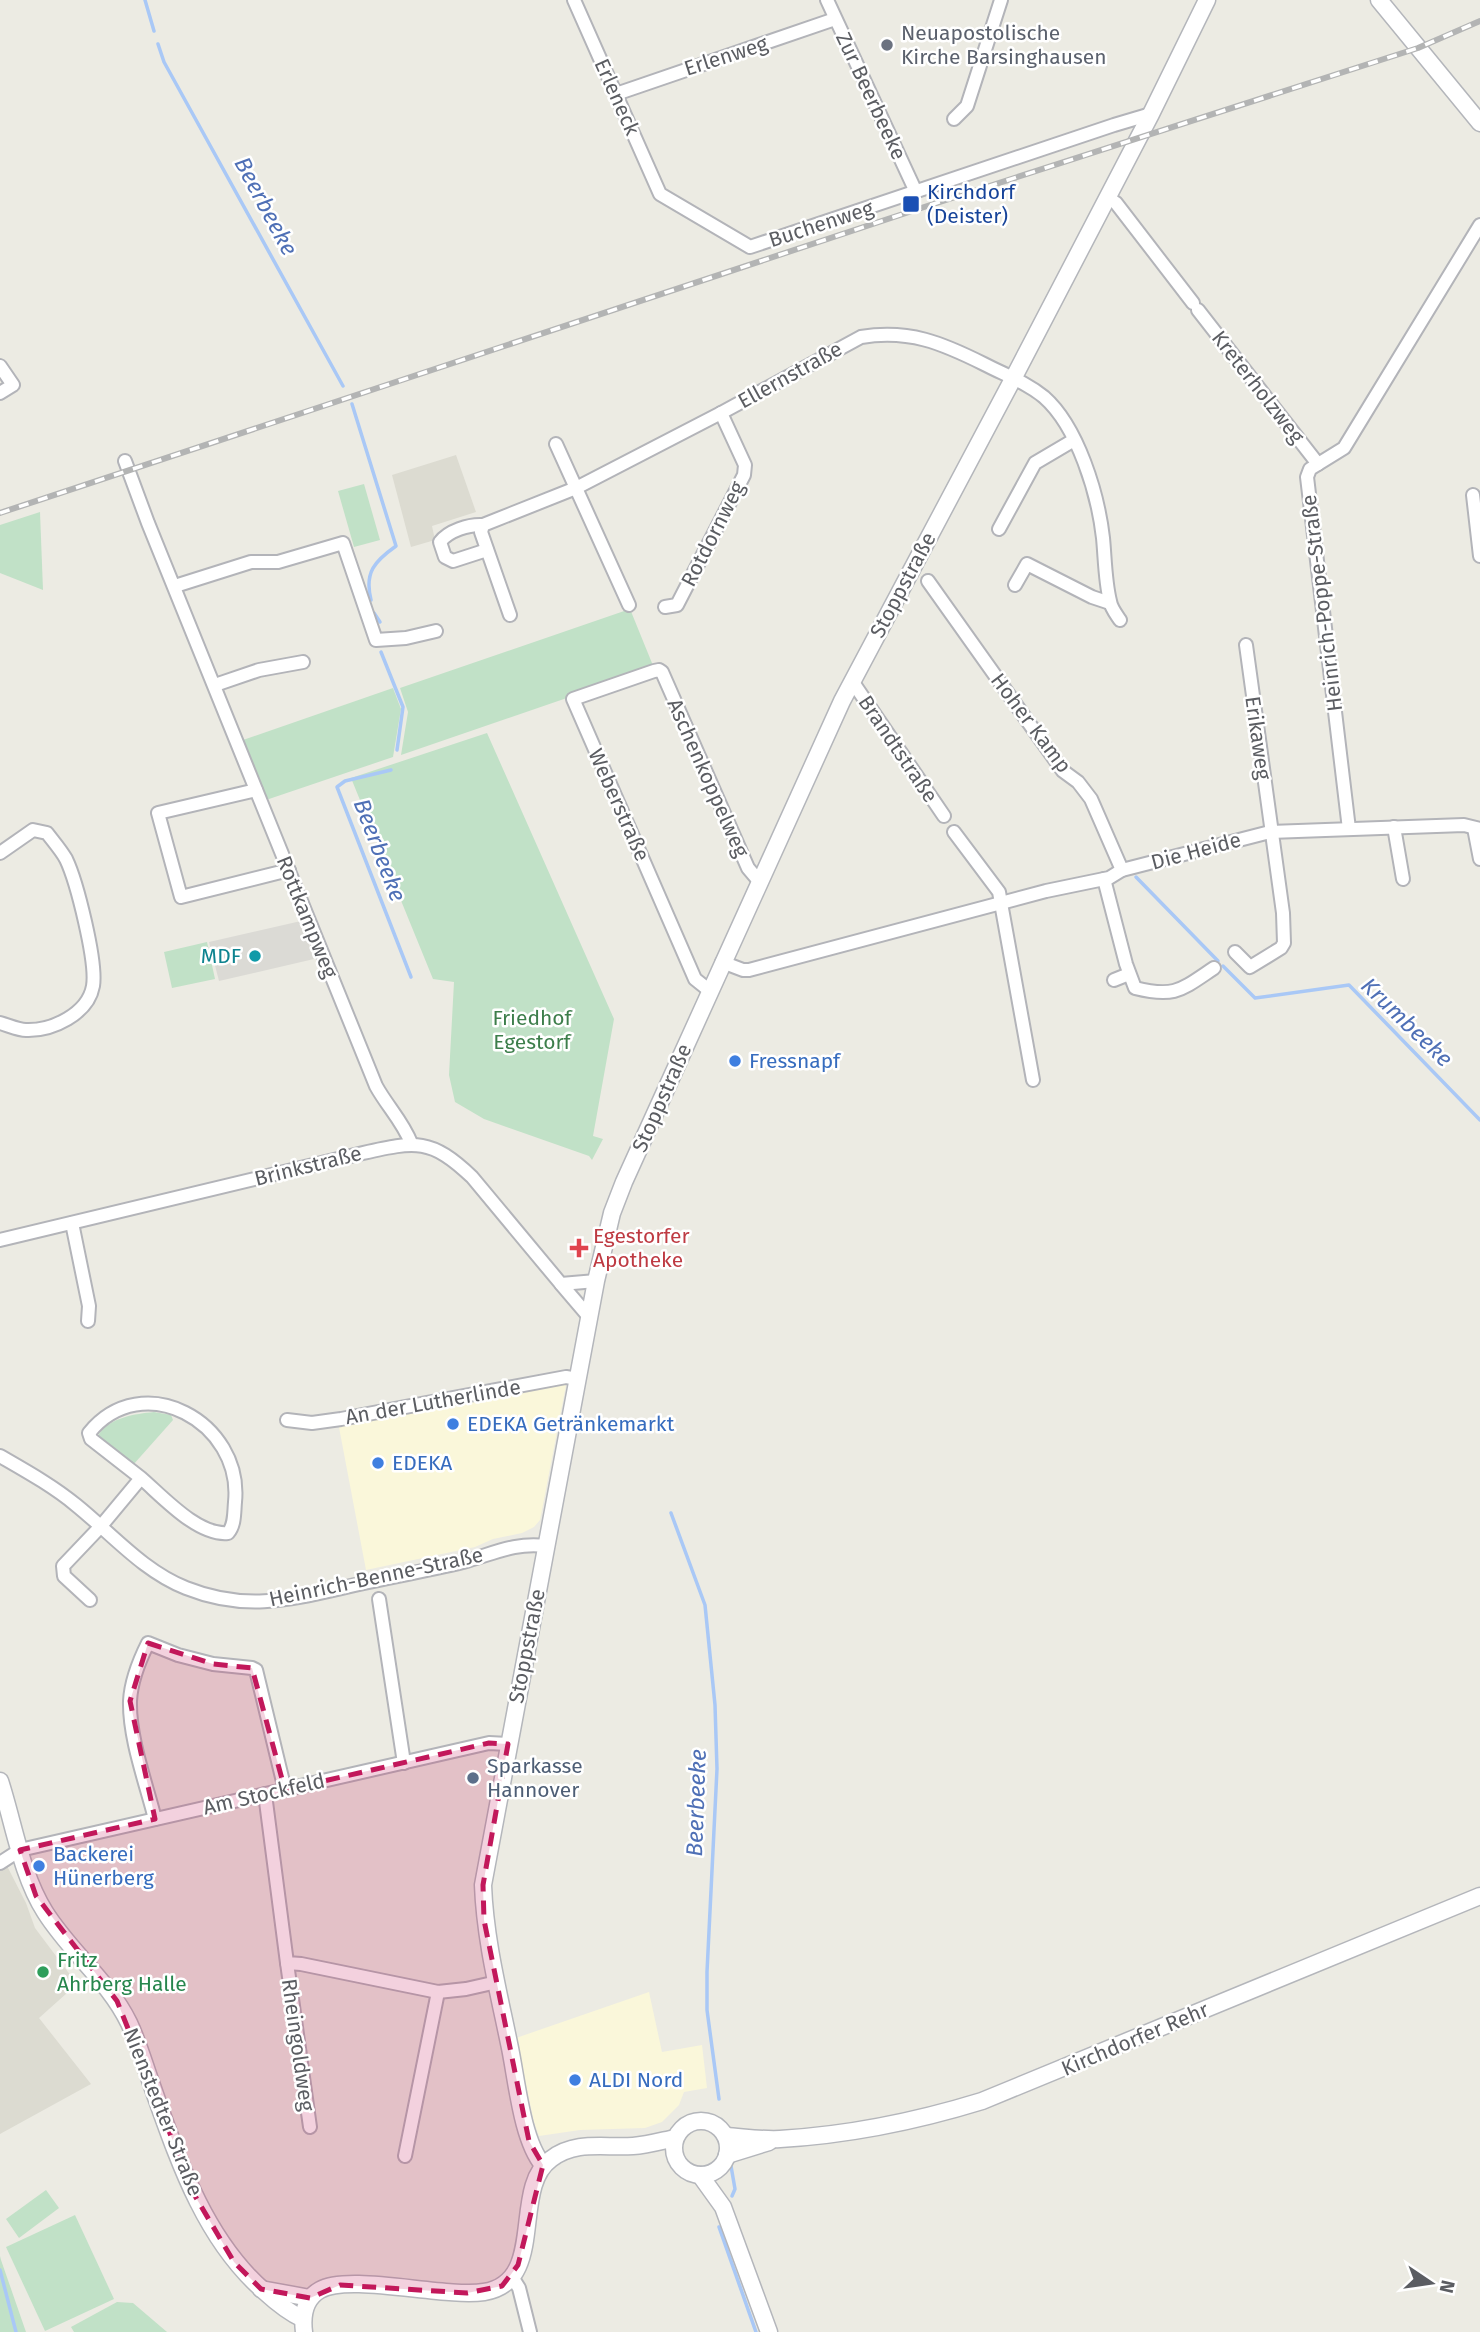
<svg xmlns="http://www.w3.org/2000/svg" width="1480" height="2332" font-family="'Fira Sans',sans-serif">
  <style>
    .commercial { fill: #faf7da }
    .industrial { fill: #dbdad5 }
    .education { fill: #dcdbd1 }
    .green { fill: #c1e1c7 }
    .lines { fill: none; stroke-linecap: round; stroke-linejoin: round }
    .stream { stroke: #a9c8f6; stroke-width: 3.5 }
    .street-casing { stroke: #b3b4b9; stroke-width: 16 }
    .secondary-casing { stroke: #b4b6bb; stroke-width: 19 }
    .street { stroke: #fff; stroke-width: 12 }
    .secondary { stroke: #fff; stroke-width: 16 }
    .rail-casing { stroke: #b3b4b4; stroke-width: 6 }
    .rail { stroke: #fff; stroke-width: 3.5; stroke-dasharray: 10; stroke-linecap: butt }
    .marked { fill: #c2185b; fill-opacity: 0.2; stroke: #c2185b; stroke-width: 5; stroke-dasharray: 14 9; stroke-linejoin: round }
    .worship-dot { fill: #6b7280; stroke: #fff; stroke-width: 2.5 }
    .transit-dot { fill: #1a4fb4; stroke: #fff; stroke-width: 2.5 }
    .culture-dot { fill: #0f9aa8; stroke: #fff; stroke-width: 2.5 }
    .shop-dot { fill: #3f7fe0; stroke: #fff; stroke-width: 2.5 }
    .health-dot { fill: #e0444e; stroke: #fff; stroke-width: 2.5 }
    .service-dot { fill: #5c6f8a; stroke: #fff; stroke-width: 2.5 }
    .leisure-dot { fill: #2e9e5b; stroke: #fff; stroke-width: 2.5 }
    .labels { text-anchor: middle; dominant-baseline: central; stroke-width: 5; stroke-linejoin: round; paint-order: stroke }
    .worship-label { font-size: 21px; fill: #5b616d; stroke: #fff; text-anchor: start }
    .street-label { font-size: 21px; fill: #5b5d62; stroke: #fff }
    .transit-label { font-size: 21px; fill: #164399; stroke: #fff; text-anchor: start }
    .culture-label { font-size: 21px; fill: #0d838f; stroke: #fff; text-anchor: end }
    .park-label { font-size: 21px; fill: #3d7e4b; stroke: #fff }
    .shop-label { font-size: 21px; fill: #366cbe; stroke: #fff; text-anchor: start }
    .health-label { font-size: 21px; fill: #be3a42; stroke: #fff; text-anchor: start }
    .service-label { font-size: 21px; fill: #4e5e75; stroke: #fff; text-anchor: start }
    .leisure-label { font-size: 21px; fill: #27864d; stroke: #fff; text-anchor: start }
    .water-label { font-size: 23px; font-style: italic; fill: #4f70b6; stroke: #fff }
  </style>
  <rect width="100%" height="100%" fill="#ecebe3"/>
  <g class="commercial">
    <path d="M562 1381 566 1385 540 1520 534 1527 522 1533 493 1539 475 1547 366 1570 338 1422Z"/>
    <path d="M649 1992 662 2052 702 2045 707 2088 684 2092 679 2105 662 2122 645 2128 580 2130 539 2136 534 2122 516 2038Z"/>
  </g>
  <path class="industrial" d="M301 921 314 959 219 981 209 942Z"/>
  <g class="education">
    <path d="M456 455 476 512 432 526 435 540 411 547 392 475Z"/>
    <path d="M7 1866 26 1903 35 1928 77 1984 39 2018 91 2084 0 2134V1871Z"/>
  </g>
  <g class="green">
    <path d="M364 484 380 540 354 547 338 491Z"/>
    <path d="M40 512 43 590 0 573V525Z"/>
    <path d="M630 609 654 668 401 755 408 712 400 688Z"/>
    <path d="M393 688 401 709 393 757 269 799 264 798 243 740Z"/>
    <path d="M487 733 614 1019 593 1136 603 1139 592 1160 589 1156 484 1119 455 1102 449 1075 454 982 433 979 351 778Z"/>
    <path d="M207 942 215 979 172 988 164 952Z"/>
    <path d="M154 1412 171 1415 173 1420 133 1465 99 1440V1434C111 1417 135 1414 154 1412Z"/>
    <path d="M46 2190 59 2208 19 2238 6 2219Z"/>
    <path d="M75 2215 114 2299 45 2331 6 2247Z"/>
    <path d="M0 2256 1 2260 26 2332H0Z"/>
    <path d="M117 2302 133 2303 167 2332H74L71 2327Z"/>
  </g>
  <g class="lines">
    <g class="stream">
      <path d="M145 0 154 31"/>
      <path d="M158 44 164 62 343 386"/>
      <path d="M352 404 396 546C375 561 364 572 371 600"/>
      <path d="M374 613 380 622"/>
      <path d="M381 652 403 707 397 750"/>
      <path d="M391 770 345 781 337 787 411 977"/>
      <path d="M1136 877 1218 961"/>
      <path d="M1223 966 1255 998 1349 985 1480 1120"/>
      <path d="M671 1513 705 1605 715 1705 717 1769 707 1972V2010L719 2099"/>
      <path d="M731 2166 735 2189 732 2196"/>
      <path d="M719 2227 756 2332"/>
      <path d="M0 2270 16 2332"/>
    </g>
    <g class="street-casing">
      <g id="street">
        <path d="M574 0 660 194 750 247 1114 125 1151 114"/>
        <path d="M827 0 916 192"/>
        <path d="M616 94 835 19"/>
        <path d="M954 119 967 106 1001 0"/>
        <path d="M1107 197 1116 203 1193 303"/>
        <path d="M1198 310 1318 464"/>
        <path d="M0 366 13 385 0 393"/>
        <path d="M556 444 629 605"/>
        <path d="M125 461 148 523 376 1086C387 1106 403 1122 411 1143"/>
        <path d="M1473 495 1480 556"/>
        <path d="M483 525C469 524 448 531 440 542L445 557 453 561 487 550"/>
        <path d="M999 529 1035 463 1074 440"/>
        <path d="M928 581 1063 771 1078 782 1091 799 1122 870"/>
        <path d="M1015 585 1027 564 1092 597 1110 603"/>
        <path d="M175 586 251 562H278L343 543 376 640 406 638 436 631"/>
        <path d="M665 607 677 605 744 475 745 465 721 413"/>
        <path d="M510 615 481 532 483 525 576 488 721 413 861 337C909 329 942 343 984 364 1005 375 1026 382 1044 397 1078 427 1098 494 1103 538 1105 558 1105 581 1110 601 1111 608 1116 614 1120 620"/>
        <path d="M852 681 944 816"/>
        <path d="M215 685 259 670 303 662"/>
        <path d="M256 790 158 813 181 897 289 870"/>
        <path d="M1394 827 1403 879"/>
        <path d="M1474 828 1480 859"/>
        <path d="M1349 829 1307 477 1310 469 1344 448 1480 225"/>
        <path d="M954 832 999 892 1033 1080"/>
        <path d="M0 853 33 830 47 833C53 841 61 850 66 859 77 882 97 962 93 986 88 1014 52 1031 26 1030 18 1030 8 1025 0 1023"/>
        <path d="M1104 879 1126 964 1135 988C1175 998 1181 990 1214 968"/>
        <path d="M1235 952 1250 967 1281 948 1284 943 1283 913 1246 645"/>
        <path d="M722 962 743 970H749L1046 891 1109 878 1122 870 1270 832 1464 825 1480 829"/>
        <path d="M1114 980 1129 974"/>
        <path d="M710 991 695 979 573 699 654 671 659 670 662 672 748 868 759 881"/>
        <path d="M72 1223 89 1306 88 1321"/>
        <path d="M0 1240 363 1153C416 1141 431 1138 472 1177L561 1284 596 1281"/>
        <path d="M561 1284 590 1318"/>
        <path d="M287 1420 312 1423 341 1419 566 1377 578 1379"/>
        <path d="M0 1456C26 1471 53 1486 76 1505 112 1534 143 1571 186 1588 251 1614 299 1597 364 1583 397 1576 430 1570 463 1562 493 1554 514 1542 546 1546"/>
        <path d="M379 1599 404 1763"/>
        <path d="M90 1600 64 1576 63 1566 101 1526 141 1478 91 1439 89 1433C142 1367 243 1422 235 1502 234 1513 235 1525 228 1533 198 1536 163 1497 141 1478"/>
        <path d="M265 1794 287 1963 301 1964 438 1992 466 1989 497 1982"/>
        <path d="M155 1819C146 1783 129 1738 130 1701 131 1681 139 1661 148 1643L178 1655 213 1664 252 1668 256 1670 285 1790"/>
        <path d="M0 1863 20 1850 489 1743 508 1744"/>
        <path d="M287 1963 310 2127"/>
        <path d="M405 2156 438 1992"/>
        <path d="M512 2277 519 2288 530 2332"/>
      </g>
    </g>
    <g class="secondary-casing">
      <g id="secondary">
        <path d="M1379 0 1480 123"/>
        <path d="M0 1781C14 1824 21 1874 45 1912 70 1952 108 1980 129 2023 138 2042 144 2063 151 2083 177 2156 203 2238 264 2291 276 2302 288 2312 303 2319"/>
        <circle cx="701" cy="2148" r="27"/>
        <path d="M726 2136C743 2137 762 2140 780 2139 848 2135 917 2121 982 2101L1480 1896"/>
        <path d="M727 2155 769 2142"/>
        <path d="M543 2165C522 2140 517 2082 510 2048 499 1994 485 1940 483 1885L596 1281 612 1213 624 1182 842 701 1014 377 1151 114 1207 0"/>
        <path d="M700 2175 723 2207 769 2332"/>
        <path d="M261 2289 310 2298"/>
        <path d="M304 2332C302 2316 304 2299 320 2290 349 2273 444 2298 484 2292 548 2282 510 2188 551 2159 576 2140 604 2148 633 2146 647 2145 661 2141 675 2138"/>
      </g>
    </g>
    <use href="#street" class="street"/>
    <use href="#secondary" class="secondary"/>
    <g class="rail-casing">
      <path id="rail" d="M0 513 918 209 1418 48 1480 21"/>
    </g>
    <use href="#rail" class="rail"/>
  </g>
  <path class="marked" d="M148 1643 213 1664 252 1668 285 1790 489 1743 508 1744 483 1885 484 1920 529 2141 543 2165 518 2265 502 2286 467 2293 340 2285 310 2298 261 2289 234 2262 195 2196 117 2001 36 1896 20 1850 155 1819 130 1701Z"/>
  <circle class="worship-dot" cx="887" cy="45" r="7"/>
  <rect class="transit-dot" x="902" y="195" width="18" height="18" rx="3.5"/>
  <circle class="culture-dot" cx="255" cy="956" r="7"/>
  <g class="shop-dot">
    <circle cx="735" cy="1061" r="7"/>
    <circle cx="453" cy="1424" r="7"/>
    <circle cx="378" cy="1463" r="7"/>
    <circle cx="39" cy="1866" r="7"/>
    <circle cx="575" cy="2080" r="7"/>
  </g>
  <path class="health-dot" d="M575.5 1237.5h7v7h7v7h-7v7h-7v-7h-7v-7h7z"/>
  <circle class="service-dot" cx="473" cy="1778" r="7"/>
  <circle class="leisure-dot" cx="43" cy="1972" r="7"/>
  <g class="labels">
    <g class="worship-label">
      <text x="901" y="33">Neuapostolische<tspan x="901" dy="24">Kirche Barsinghausen</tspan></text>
    </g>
    <g class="street-label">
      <text transform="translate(726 56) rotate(-18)">Erlenweg</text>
      <text transform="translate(871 96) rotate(65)">Zur Beerbeeke</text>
      <text transform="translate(617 97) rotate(66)">Erleneck</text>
      <text transform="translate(821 224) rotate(-18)">Buchenweg</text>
      <text transform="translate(790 375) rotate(-29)">Ellernstraße</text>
      <text transform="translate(1258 387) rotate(52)">Kreterholzweg</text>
      <text transform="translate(713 534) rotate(-63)">Rotdornweg</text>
      <text transform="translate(903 585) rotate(-62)">Stoppstraße</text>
      <text transform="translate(1322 603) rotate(-97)">Heinrich-Poppe-Straße</text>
      <text transform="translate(1031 723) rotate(53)">Hoher Kamp</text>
      <text transform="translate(1258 738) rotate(82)">Erikaweg</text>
      <text transform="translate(898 749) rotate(56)">Brandtstraße</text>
      <text transform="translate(708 778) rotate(66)">Aschenkoppelweg</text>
      <text transform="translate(619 805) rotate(66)">Weberstraße</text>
      <text transform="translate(1196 851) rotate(-15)">Die Heide</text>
      <text transform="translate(307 917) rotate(68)">Rottkampweg</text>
      <text transform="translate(662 1098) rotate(-66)">Stoppstraße</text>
      <text transform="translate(308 1166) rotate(-14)">Brinkstraße</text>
      <text transform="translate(433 1402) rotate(-10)">An der Lutherlinde</text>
      <text transform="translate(376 1577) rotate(-12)">Heinrich-Benne-Straße</text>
      <text transform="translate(527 1646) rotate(-79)">Stoppstraße</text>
      <text transform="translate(264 1794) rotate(-13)">Am Stockfeld</text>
      <text transform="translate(1135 2039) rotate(-23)">Kirchdorfer Rehr</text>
      <text transform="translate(298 2045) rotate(82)">Rheingoldweg</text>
      <text transform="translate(163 2112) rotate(68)">Nienstedter Straße</text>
    </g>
    <g class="transit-label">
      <text x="927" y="192">Kirchdorf<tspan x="927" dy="24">(Deister)</tspan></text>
    </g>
    <g class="culture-label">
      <text x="241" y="956">MDF</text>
    </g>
    <g class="park-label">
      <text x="532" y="1018">Friedhof<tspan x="532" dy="24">Egestorf</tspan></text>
    </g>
    <g class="shop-label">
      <text x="749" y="1061">Fressnapf</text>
      <text x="467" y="1424">EDEKA Getränkemarkt</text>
      <text x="392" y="1463">EDEKA</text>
      <text x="53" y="1854">Backerei<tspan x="53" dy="24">Hünerberg</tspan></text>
      <text x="589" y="2080">ALDI Nord</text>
    </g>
    <g class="health-label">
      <text x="593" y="1236">Egestorfer<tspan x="593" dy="24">Apotheke</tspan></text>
    </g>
    <g class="service-label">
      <text x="487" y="1766">Sparkasse<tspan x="487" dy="24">Hannover</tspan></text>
    </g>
    <g class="leisure-label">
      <text x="57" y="1960">Fritz<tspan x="57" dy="24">Ahrberg Halle</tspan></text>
    </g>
    <g class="water-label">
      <text transform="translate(266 206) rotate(62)">Beerbeeke</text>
      <text transform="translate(380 850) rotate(69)">Beerbeeke</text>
      <text transform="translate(1407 1022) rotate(44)">Krumbeeke</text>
      <text transform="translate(696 1803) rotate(-88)">Beerbeeke</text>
    </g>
  </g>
  <g transform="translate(1431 2283) rotate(103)" stroke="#ffffff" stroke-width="5" paint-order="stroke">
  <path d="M0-5L12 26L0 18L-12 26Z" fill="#5b5d62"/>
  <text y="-10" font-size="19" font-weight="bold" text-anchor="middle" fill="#5b5d62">N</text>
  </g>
</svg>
